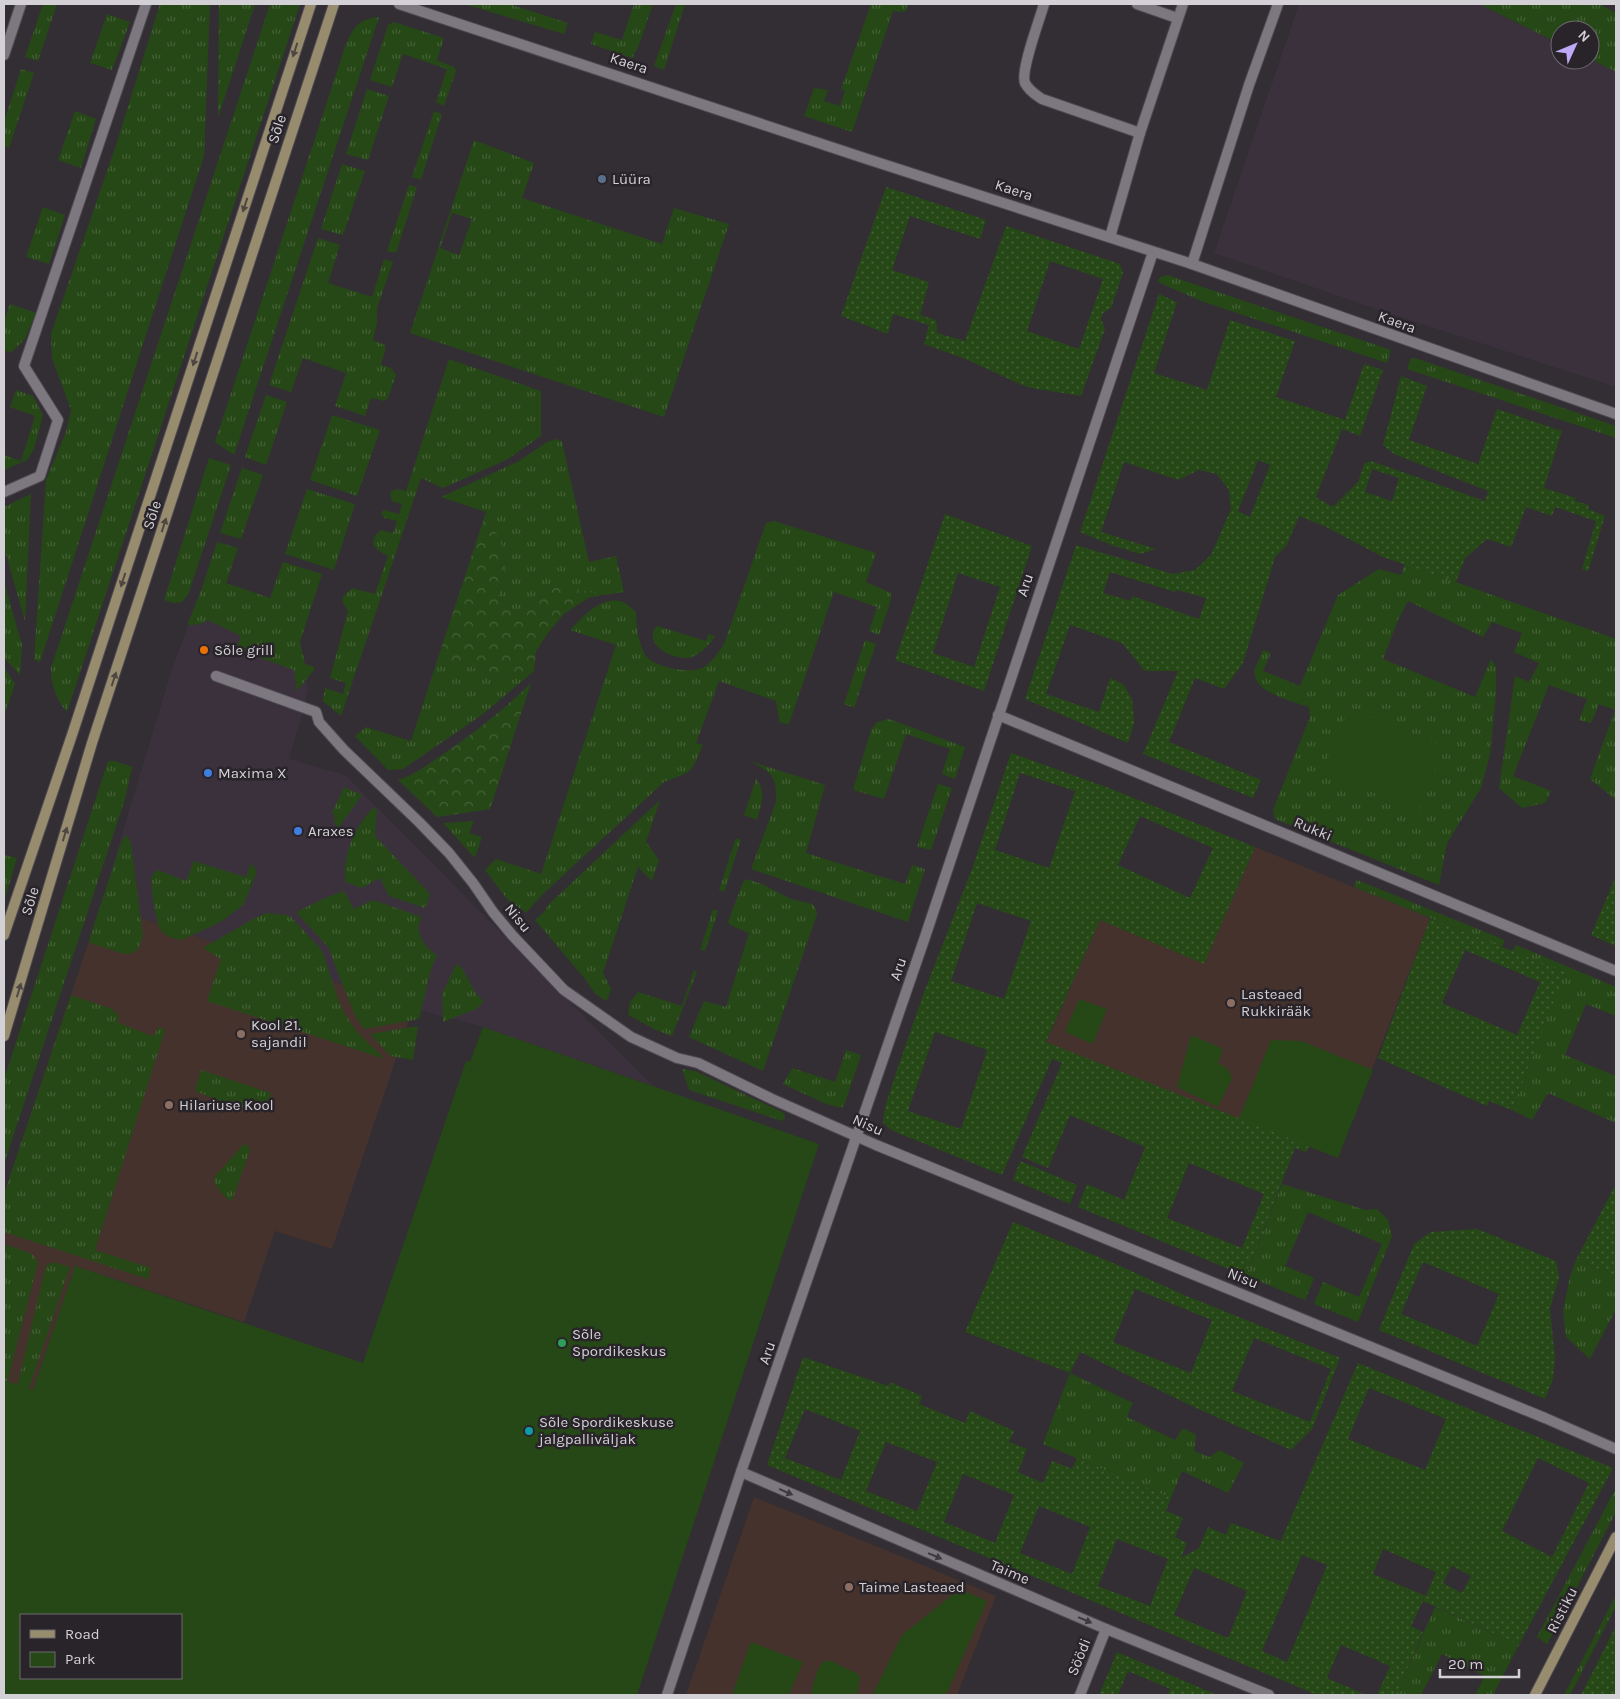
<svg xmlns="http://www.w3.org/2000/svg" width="1620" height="1699" font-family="Karla,sans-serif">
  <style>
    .built { fill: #3a313d }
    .education { fill: #45322d }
    .grass { fill: url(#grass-tufts); fill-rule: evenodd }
    .forest { fill: url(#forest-crowns) }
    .park { fill: #264816; fill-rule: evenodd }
    .garden { fill: url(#garden-dots); fill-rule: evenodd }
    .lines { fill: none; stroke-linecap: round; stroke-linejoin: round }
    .street-casing { stroke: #4e4a50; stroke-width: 12 }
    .secondary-casing { stroke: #4e4a50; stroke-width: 12 }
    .street { stroke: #7d7880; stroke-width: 10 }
    .secondary { stroke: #978c6e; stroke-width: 10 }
    .oneway { fill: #4f4842 }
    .oneway2 { fill: #3d3940 }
    .service-dot { fill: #5c6f8a; stroke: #28242a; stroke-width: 2 }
    .food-dot { fill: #e8710a; stroke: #28242a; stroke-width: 2 }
    .shop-dot { fill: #3f7fe0; stroke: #28242a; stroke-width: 2 }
    .education-dot { fill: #8d6e63; stroke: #28242a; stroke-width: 2 }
    .leisure-dot { fill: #2e9e5b; stroke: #28242a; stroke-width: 2 }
    .culture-dot { fill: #0f9aa8; stroke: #28242a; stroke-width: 2 }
    .labels { text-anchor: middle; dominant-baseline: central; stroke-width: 5; stroke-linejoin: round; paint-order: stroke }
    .street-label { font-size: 15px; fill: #d4d1d6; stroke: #28242a }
    .poi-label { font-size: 15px; fill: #d4d1d6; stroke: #28242a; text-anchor: start }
  </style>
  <defs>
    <pattern id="grass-tufts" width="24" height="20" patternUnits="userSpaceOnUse" patternTransform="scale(1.25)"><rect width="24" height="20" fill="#264816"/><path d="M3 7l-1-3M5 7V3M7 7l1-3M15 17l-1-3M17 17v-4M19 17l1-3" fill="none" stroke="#456137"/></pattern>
    <pattern id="forest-crowns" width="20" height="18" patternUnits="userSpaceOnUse" patternTransform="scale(1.25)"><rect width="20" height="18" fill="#264816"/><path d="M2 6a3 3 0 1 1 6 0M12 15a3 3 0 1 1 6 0" fill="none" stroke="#456137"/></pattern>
    <pattern id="garden-dots" width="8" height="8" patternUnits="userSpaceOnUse" patternTransform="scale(1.25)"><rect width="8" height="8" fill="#264816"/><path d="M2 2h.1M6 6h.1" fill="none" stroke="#456137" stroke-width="1.8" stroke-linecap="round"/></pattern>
  </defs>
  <rect width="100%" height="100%" fill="#322e34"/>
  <g class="built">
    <path d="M1299 4H1479L1560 44V60L1590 59 1616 72V387L1388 313 1214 253Z"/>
    <path d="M202 588 306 680 308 689 302 715 289 759 345 775 653 1086 483 1027 413 1008 101 905 171 672Z"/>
  </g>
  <g class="education">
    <path d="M1255 847 1430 918 1338 1158 1046 1043 1100 919 1204 963Z"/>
    <path d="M101 905 413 1008 332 1249 275 1231 244 1322 75 1266 33 1390 4 1380V1194Z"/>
    <path d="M754 1497 913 1561 996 1596 957 1695H686Z"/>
  </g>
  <g class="grass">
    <path d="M43 4H57L38 61 25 57Z"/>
    <path d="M160 4H210L204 156 40 662 34 660 46 480 66 432 71 410 52 358 51 334 117 142Z"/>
    <path d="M219 4H255L218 118Z"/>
    <path d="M270 4H300L67 712C57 702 50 682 51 668Z"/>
    <path d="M464 4H509L568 23 564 34Z"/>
    <path d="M634 4H653L639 45 632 58 591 44 595 32 622 40Z"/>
    <path d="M676 4H685L664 70 654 66Z"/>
    <path d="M871 4H908L905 12 893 11 852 132 804 116 814 88 828 90 824 101 840 106 845 91 841 89Z"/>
    <path d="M1479 4H1599L1616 13V72L1590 59V30H1560V44Z"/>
    <path d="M107 14 130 22 112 70 90 63Z"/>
    <path d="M379 17 234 455 215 442 345 47C353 28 357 19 379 17Z"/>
    <path d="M394 22 444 38 437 60 454 67 456 71 444 106 436 102 447 69 403 54 392 87 370 80 388 25Z"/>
    <path d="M21 69 34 73 9 148 4 146V122Z"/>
    <path d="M367 89 389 96 368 160 346 154Z"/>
    <path d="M75 111 96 119 81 168 58 160Z"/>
    <path d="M434 111 442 114 421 180 412 177Z"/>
    <path d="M474 140 534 163 522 198 662 244 674 208 729 224 664 417 410 333ZM452 213 472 219 459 255 440 248Z"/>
    <path d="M342 164 365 171 343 235 321 229Z"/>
    <path d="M409 185 417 187 396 253 387 251Z"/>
    <path d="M43 207 65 215 49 264 26 257Z"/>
    <path d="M318 238 340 245 328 283 372 297 384 259 393 262 377 308V323L373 340 385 345 384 348H386L381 365 391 368 396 375 388 398 384 401 371 398 365 416 335 406 346 373 303 358 291 392 269 385Z"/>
    <path d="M1167 275 1391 350 1387 363 1201 301 1158 282 1160 277Z"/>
    <path d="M10 304 36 313 25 339 12 352 4 351V322Z"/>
    <path d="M1411 358 1418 359 1616 426V438L1407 369Z"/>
    <path d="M449 359 541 391V436L506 460 443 488 421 478 341 716 323 701 325 688 343 694 346 683 330 678 348 611 342 601 343 597 352 588 375 594 388 556C375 549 366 543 381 530L393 533 397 521 384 518 381 513 384 510 399 514 402 504 392 501 390 493C395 487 400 490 406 491Z"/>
    <path d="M16 390 33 396 43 415 34 449 27 460 4 470V455L21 461 35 416 10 407Z"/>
    <path d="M266 395 287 402 266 465 245 457Z"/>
    <path d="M332 415 380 430 357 496 310 480Z"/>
    <path d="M557 439 562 442 589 562 616 556 624 592 603 595 556 586 518 616 498 597 507 557 486 512 441 497 519 461 547 442Z"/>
    <path d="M209 458 231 465 188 595 182 602 173 603 164 600Z"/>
    <path d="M242 468 263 475 241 539 220 533Z"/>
    <path d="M307 489 355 504 334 570 285 554Z"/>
    <path d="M31 494 25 621 4 547V507Z"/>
    <path d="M774 521 876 553 866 582 891 593V600L879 635 869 631 877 607 834 592 789 724 780 723 776 701 719 681 696 743 703 745C690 774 694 771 664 782L542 895 526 913 507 899 485 870 496 859 541 874 616 645 570 630C583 617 599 597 620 601 625 602 632 608 636 612 636 626 638 643 646 656 653 667 693 675 704 667 712 662 719 652 724 644L766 523Z"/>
    <path d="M217 542 238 548 226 583 270 598 283 562 322 574 300 642 305 664 314 667V670L297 691 294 670 236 649 241 636 208 620 198 625 193 624 191 626 188 623 202 588Z"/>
    <path d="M1405 564 1616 639V800L1590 779 1615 710 1599 704 1591 723 1579 720 1587 699 1549 685 1513 776 1551 791 1545 803 1522 808 1499 788 1515 676 1529 682 1539 663 1514 652 1522 633 1492 622 1483 637 1408 601 1398 620 1383 659 1475 697 1491 659 1496 667V693L1490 755 1481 788 1447 843 1439 885 1275 819 1273 810 1310 717 1309 707C1292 701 1250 692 1255 669 1257 663 1261 656 1263 650L1271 653 1263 671 1300 686 1338 595 1379 569 1401 575Z"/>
    <path d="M4 582 22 645 20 675 4 658Z"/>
    <path d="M657 626 706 641 708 634 715 636C709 645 702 653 692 657 680 661 656 652 653 638 652 635 653 633 654 630Z"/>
    <path d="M865 640 876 644 854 708 844 704Z"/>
    <path d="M456 662 501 676 534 671 483 714 403 769 388 770 355 736 366 727 411 741 436 664Z"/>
    <path d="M4 667 15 684 4 716Z"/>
    <path d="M889 719 965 747 955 779 942 774 950 749 906 734 884 799 853 790 871 730 877 722Z"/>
    <path d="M108 761H115L132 767 125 799 4 1164V1079Z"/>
    <path d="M749 761 825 785 806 853 905 884 912 865 925 869 908 922 751 869 776 802C777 776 772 772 749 761Z"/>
    <path d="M756 779C767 792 761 805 757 820L744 815Z"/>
    <path d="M938 784 952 788 931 850 917 847Z"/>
    <path d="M344 787 362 795 336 831 334 815 332 813Z"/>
    <path d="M660 800 646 842 659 860 652 881 638 867 603 973 611 989 607 1001C597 997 591 989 586 980L535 920 544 912 548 905Z"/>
    <path d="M374 807 377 811 375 836 430 894 425 908 389 896 380 878 362 888 345 882C343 854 354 827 374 807Z"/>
    <path d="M474 821 469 833 482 837 475 858 443 823Z"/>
    <path d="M127 835 131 843 143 936 138 950 129 954H124L90 943 89 940 122 840Z"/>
    <path d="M736 838 741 840 724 892 719 890Z"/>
    <path d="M4 855 17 858 4 901Z"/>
    <path d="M194 861 246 877 251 863 257 872 243 905 222 921 206 929 181 940 169 937 162 932 159 927 154 909 151 878 154 873 158 870 186 881Z"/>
    <path d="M746 879 762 884 791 899 812 904 816 909 817 914 763 1071 689 1037 704 1001 726 1007 749 933 730 925 728 922 743 882Z"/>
    <path d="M1357 880 1505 940 1502 947 1354 887Z"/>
    <path d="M344 891 354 909 373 900 422 917C413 930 424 948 437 955L431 969 419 1019 364 1029 355 1016 328 947 296 912 325 898Z"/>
    <path d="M713 909 718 911 705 951 700 950Z"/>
    <path d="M267 913 287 915 291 917 319 947 323 953 338 999 345 1015 359 1034 385 1059 207 1001 221 959 203 948 253 919Z"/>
    <path d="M1516 945 1616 987V1016L1586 1004 1565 1055 1616 1076V1123L1548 1093 1532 1120 1512 1110 1564 972 1512 951Z"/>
    <path d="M456 964 462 968 475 992 484 1002 476 1009 443 1022 442 994Z"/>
    <path d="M694 970 697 972 672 1036 656 1030 628 1015 630 1002 638 992 682 1006Z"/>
    <path d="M71 995 112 1009 119 1016 117 1022 149 1035 153 1036 159 1027 165 1030 95 1250 151 1268 148 1279 4 1232V1194Z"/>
    <path d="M418 1026 413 1060 391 1056 370 1034Z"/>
    <path d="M846 1050 861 1055 845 1103 842 1108 826 1104 783 1084 792 1068 835 1082Z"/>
    <path d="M682 1069 695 1071 784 1113 785 1118 782 1121 689 1090Z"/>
    <path d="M201 1070 271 1093 269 1102 262 1109 245 1111 195 1091Z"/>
    <path d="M244 1144 247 1145 250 1150 232 1201C224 1198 217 1188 214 1181L215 1176Z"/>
    <path d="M1282 1184 1366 1210 1377 1209 1388 1220 1392 1236 1358 1322 1314 1304 1323 1282 1359 1297 1382 1244 1308 1212 1285 1266 1314 1278 1305 1300 1246 1276Z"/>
    <path d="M4 1244 32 1254 38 1262 8 1379 4 1385Z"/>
    <path d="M1577 1258 1616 1278V1309L1590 1359 1566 1337 1563 1312 1570 1276Z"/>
    <path d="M53 1262 70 1267 27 1394 17 1387 46 1266Z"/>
    <path d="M1070 1373 1133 1403 1127 1417 1175 1440 1183 1428 1196 1435 1194 1451 1210 1457 1219 1450 1244 1463 1228 1493 1182 1471 1171 1498 1043 1444Z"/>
    <path d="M1616 1488V1512L1547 1644 1537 1637Z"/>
    <path d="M1616 1595V1606L1570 1695H1564Z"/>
    <path d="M1435 1607 1519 1645 1493 1695H1475L1485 1676 1442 1654 1421 1695H1396Z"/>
  </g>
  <g class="forest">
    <path d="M486 512 507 557 498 597 518 616 556 585 603 595 588 598 564 614 548 633 536 651 534 671 501 676 456 662 436 664Z"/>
    <path d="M531 683 490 809 437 817 398 780C414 775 426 766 439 757 472 735 503 710 531 683Z"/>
  </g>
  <g class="park">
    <path d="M1349 707 1444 747 1418 811 1323 771Z"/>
    <path d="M1079 999 1107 1009 1093 1044 1065 1032Z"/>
    <path d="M483 1027 819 1144 637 1695H4V1380L33 1390 75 1266 363 1363 466 1061 470 1062ZM181 1615V1678H21V1615Z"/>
    <path d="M1191 1035 1223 1049 1218 1063 1228 1069 1232 1078 1218 1107 1177 1087Z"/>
    <path d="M1271 1040 1301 1041 1373 1070 1338 1158 1239 1119Z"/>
    <path d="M960 1589 987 1601 946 1695H875L874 1692 902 1635Z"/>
    <path d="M751 1642 803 1662 789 1695H732Z"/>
    <path d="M824 1661H831L858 1674 860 1678 857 1695H811C814 1684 816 1668 824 1661Z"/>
  </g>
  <g class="garden">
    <path d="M886 187 986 220 980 239 910 216 892 270 929 282 920 315 936 320 937 333 965 341 1006 226 1120 264 1123 273 1111 308 1103 313 1101 319 1105 329 1081 396 1032 388 1022 385 968 360 924 344 929 325 893 314 888 334 841 316ZM1050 261 1103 279 1079 349 1027 331Z"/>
    <path d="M1159 294 1177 302 1154 373 1207 390 1230 320 1295 341 1276 397 1345 420 1364 364 1383 370 1360 436 1342 429 1316 497 1333 507 1358 482 1364 464 1371 461 1485 501 1488 491 1394 454 1383 445 1401 376 1427 386 1409 440 1478 464 1497 409 1562 431 1544 488 1576 498 1575 501 1589 505 1588 509 1605 516 1588 571 1582 569 1596 521 1555 507 1552 516 1526 507 1511 547 1487 539 1465 558 1456 582 1383 557 1326 527 1299 516 1287 545 1275 557 1243 663 1224 689 1195 678 1169 742 1261 780 1253 798 1143 754 1178 671H1145L1122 643 1070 625 1046 694 1099 712 1110 678 1123 684 1132 699 1134 723 1128 743 1025 699 1076 545 1173 574 1195 570 1211 555 1231 509 1229 490 1217 474 1199 470 1178 480 1124 462 1101 532 1156 549 1140 554 1111 545 1080 532ZM1258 460 1270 465 1250 517 1238 511ZM1372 469 1399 478 1392 501 1365 492ZM1110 572 1175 592 1177 590 1206 598 1199 619 1132 596 1131 601 1103 593Z"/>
    <path d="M945 514 1032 546 984 691 895 660ZM958 573 1000 587 974 667 933 653Z"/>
    <path d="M1011 753 1109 788 1255 847 1204 964 1100 920 1046 1042 1309 1146 1306 1152 1295 1148 1246 1276 1078 1207 1087 1184 1124 1200 1145 1147 1070 1115 1048 1168 1022 1157 1062 1063 1052 1059 1002 1175 893 1131 883 1123 885 1107 896 1073 923 995 972 869ZM1020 773 1075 791 1049 868 995 850ZM1140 816 1213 848 1190 898 1118 865ZM977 903 1031 921 1004 999 951 981ZM935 1032 987 1050 961 1129 908 1111ZM1189 1163 1264 1194 1242 1248 1167 1218Z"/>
    <path d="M1616 876V946L1591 935Z"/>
    <path d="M1430 918 1565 972 1512 1110 1489 1101 1487 1106 1378 1058ZM1465 950 1540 982 1517 1035 1442 1003Z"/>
    <path d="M1020 1161 1077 1185 1070 1204 1013 1180Z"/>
    <path d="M1616 1184V1278L1577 1258Z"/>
    <path d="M1013 1222 1118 1265 1182 1294 1340 1358 1312 1429 1291 1450 1196 1408 1080 1352 1070 1373 965 1332ZM1135 1289 1212 1320 1191 1373 1113 1342ZM1254 1338 1331 1369 1310 1422 1232 1391Z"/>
    <path d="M1477 1229 1556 1261 1559 1277 1550 1309 1555 1358 1553 1379 1545 1399 1379 1330 1414 1244 1431 1232ZM1423 1262 1499 1294 1477 1346 1401 1314Z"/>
    <path d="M803 1357 888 1386 890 1382 922 1396 919 1404 965 1423 970 1411 1014 1431 1009 1442 1027 1449 1018 1472 1043 1483 1052 1461 1072 1469 1077 1458 1171 1498 1166 1511 1183 1518 1175 1537 1187 1543 1181 1558 1199 1548 1208 1527 1226 1535 1231 1523 1281 1541 1358 1363 1613 1468 1519 1645 1423 1601 1411 1626 1423 1632 1396 1695H1377L1390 1666 1341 1645 1327 1678 1366 1695H1317L767 1465ZM1369 1388 1446 1419 1425 1470 1348 1439ZM805 1409 860 1431 841 1480 785 1458ZM886 1442 937 1462 917 1511 866 1491ZM1538 1458 1589 1483 1552 1557 1502 1531ZM963 1474 1014 1495 995 1543 944 1522ZM1039 1506 1090 1527 1072 1574 1020 1553ZM1117 1539 1168 1559 1150 1606 1098 1586ZM1383 1549 1436 1572 1426 1596 1373 1574ZM1302 1555 1327 1565 1287 1662 1262 1651ZM1452 1566 1471 1576 1462 1593 1443 1583ZM1194 1568 1247 1591 1228 1638 1174 1615Z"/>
    <path d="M1616 1626V1695H1581Z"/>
    <path d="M1117 1652 1217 1695H1168L1170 1689 1128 1671 1118 1695H1099Z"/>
  </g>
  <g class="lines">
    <g class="street-casing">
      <g id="street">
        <path d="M399 4 867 159 1192 264 1616 414"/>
        <path d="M1044 4C1040 19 1020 71 1025 83 1029 91 1036 95 1042 99L1140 133"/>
        <path d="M1137 4 1177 18"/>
        <path d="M4 55 21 4"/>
        <path d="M1110 237 1140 133 1183 4"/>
        <path d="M1192 264 1249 85 1278 4"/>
        <path d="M4 492 40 476 58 420 24 366 146 4"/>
        <path d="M216 676 316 712 319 722 344 750 419 822 449 853 473 883 493 912 512 935 564 990 631 1037 677 1058 698 1063 772 1099 876 1145 1545 1418 1616 1449"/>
        <path d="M998 715 1616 971"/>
        <path d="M741 1472 1106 1629 1269 1695"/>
        <path d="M667 1695 741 1472 925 937 1153 252"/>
        <path d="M1080 1695 1106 1629"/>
      </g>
    </g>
    <g class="secondary-casing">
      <g id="secondary">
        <path d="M4 935 72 735 311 4"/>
        <path d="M4 1036 92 743 334 4"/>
        <path d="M1535 1695 1616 1537"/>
      </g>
    </g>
    <use href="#street" class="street"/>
    <use href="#secondary" class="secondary"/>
  </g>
  <defs><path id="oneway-solid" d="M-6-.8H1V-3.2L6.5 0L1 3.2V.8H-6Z" transform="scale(1.25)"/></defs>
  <g class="oneway">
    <use href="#oneway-solid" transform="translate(295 50) rotate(108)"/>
    <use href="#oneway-solid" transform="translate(245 205) rotate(108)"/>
    <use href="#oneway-solid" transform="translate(195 359) rotate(108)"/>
    <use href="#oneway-solid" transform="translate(164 525) rotate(-72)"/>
    <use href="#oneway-solid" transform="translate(123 580) rotate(108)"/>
    <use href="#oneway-solid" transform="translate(114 679) rotate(-72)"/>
    <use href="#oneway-solid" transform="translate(65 834) rotate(-73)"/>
    <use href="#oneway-solid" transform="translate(19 990) rotate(-73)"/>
  </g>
  <g class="oneway2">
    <use href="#oneway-solid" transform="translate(786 1492) rotate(24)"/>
    <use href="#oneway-solid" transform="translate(935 1556) rotate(23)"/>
    <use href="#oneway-solid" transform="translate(1085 1620) rotate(23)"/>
  </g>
  <circle class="service-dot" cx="602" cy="179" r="5"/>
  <circle class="food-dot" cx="204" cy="650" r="5"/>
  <g class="shop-dot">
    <circle cx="208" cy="773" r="5"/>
    <circle cx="298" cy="831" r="5"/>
  </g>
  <g class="education-dot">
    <circle cx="1231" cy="1003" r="5"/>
    <circle cx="241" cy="1034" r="5"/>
    <circle cx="169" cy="1105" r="5"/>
    <circle cx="849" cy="1587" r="5"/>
  </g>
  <circle class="leisure-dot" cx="562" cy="1343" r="5"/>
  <circle class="culture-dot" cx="529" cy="1431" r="5"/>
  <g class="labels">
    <g class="street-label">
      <text transform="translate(629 63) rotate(18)">Kaera</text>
      <text transform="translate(277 129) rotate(-72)">Sõle</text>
      <text transform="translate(1014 190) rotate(18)">Kaera</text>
      <text transform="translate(1397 322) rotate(20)">Kaera</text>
      <text transform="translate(152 515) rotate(-72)">Sõle</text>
      <text transform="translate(1025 585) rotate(-72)">Aru</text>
      <text transform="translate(1313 829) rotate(23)">Rukki</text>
      <text transform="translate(30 901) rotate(-73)">Sõle</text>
      <text transform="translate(518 918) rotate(50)">Nisu</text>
      <text transform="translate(898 969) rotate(-71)">Aru</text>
      <text transform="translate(868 1125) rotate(24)">Nisu</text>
      <text transform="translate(1243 1278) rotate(22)">Nisu</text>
      <text transform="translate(767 1353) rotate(-71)">Aru</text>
      <text transform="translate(1010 1572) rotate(23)">Taime</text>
      <text transform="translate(1562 1610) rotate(-63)">Ristiku</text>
      <text transform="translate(1079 1657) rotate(-68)">Söödi</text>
    </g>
    <g class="poi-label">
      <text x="612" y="179">Lüüra</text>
      <text x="214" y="650">Sõle grill</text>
      <text x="218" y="773">Maxima X</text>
      <text x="308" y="831">Araxes</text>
      <text x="1241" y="994">Lasteaed<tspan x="1241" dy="17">Rukkirääk</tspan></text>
      <text x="251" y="1025">Kool 21.<tspan x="251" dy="17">sajandil</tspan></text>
      <text x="179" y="1105">Hilariuse Kool</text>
      <text x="572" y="1334">Sõle<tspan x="572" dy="17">Spordikeskus</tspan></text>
      <text x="539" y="1422">Sõle Spordikeskuse<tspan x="539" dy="17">jalgpalliväljak</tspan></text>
      <text x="859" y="1587">Taime Lasteaed</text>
    </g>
  </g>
  <rect width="1620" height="1699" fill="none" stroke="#d4d1d6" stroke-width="10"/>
  <rect x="20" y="1614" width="162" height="65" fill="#28242a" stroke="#6d696f"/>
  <rect x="30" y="1630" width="25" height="8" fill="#978c6e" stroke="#6d696f"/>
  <text x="65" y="1639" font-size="15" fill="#d4d1d6">Road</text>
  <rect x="30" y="1652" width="25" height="15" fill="#264816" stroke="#6d696f"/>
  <text x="65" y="1664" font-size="15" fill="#d4d1d6">Park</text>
  <g transform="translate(1575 45) rotate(46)"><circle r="24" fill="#28242a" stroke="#6d696f"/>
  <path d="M0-4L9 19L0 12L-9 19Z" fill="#bda9f5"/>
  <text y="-8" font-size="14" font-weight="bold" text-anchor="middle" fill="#d4d1d6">N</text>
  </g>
  <path d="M1440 1669v8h79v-8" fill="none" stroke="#d4d1d6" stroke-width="2.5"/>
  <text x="1448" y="1669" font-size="15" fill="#d4d1d6" stroke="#28242a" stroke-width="4" paint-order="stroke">20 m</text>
</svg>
